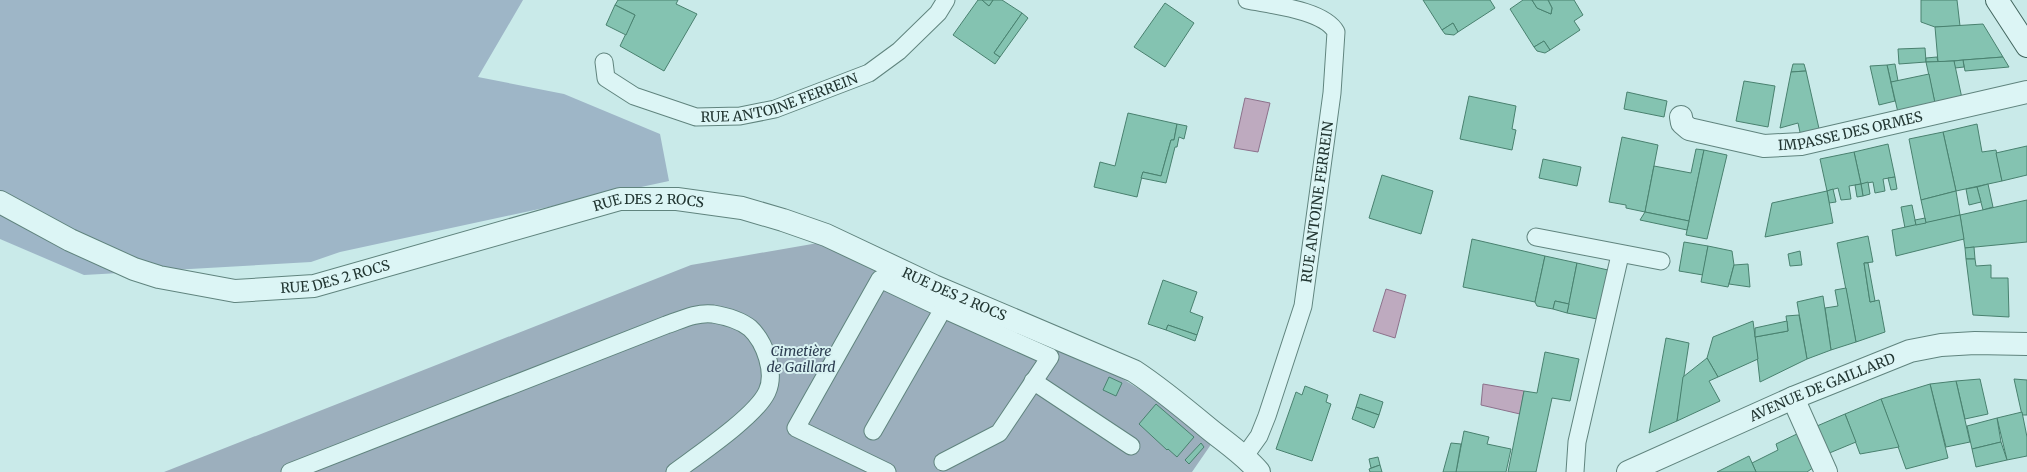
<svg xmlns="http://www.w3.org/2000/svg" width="2027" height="472" font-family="Merriweather,serif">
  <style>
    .green { fill: #9eb6c7 }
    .cemetery { fill: #9cafbd }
    .water { fill: #beaabf; stroke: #8c718b }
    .building { fill: #84c3b1; stroke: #49816f }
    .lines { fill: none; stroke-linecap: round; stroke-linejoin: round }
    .service-casing { stroke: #60847e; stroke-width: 19 }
    .minor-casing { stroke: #60847e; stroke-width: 24 }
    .tertiary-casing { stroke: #60847e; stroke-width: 24 }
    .secondary-casing { stroke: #43665f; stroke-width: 24 }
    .service { stroke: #dcf5f5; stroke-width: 17 }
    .minor { stroke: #dcf5f5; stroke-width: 22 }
    .tertiary { stroke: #dcf5f5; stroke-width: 22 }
    .secondary { stroke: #dcf5f5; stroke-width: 22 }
    .labels { text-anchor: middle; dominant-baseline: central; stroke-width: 4; stroke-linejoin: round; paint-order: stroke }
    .street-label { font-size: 14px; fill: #223632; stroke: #d8f2f2 }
    .park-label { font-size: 14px; font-style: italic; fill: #2b3c50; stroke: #d8f2f2 }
  </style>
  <rect width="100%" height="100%" fill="#c9eae9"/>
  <path class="green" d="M0 0H523L478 77 564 94 660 134 669 181 340 252 311 262 84 275 0 239Z"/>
  <path class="cemetery" d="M818 243 985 321 1113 373 1162 403 1212 443 1192 472H164L691 265Z"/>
  <g class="water">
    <path d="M1245 98 1270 103 1258 152 1234 148Z"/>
    <path d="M1386 289 1406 295 1395 338 1373 331Z"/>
    <path d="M1483 384 1524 391 1520 414 1481 405Z"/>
  </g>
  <g class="building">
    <path d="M618 0H678L676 4 697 14 664 71 620 46 635 15 615 5Z"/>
    <path d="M978 0H982L989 6 993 0H1002L1022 13 994 53 1000 57 995 64 953 35Z"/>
    <path d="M982 0H993L989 6Z"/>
    <path d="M1423 0H1490L1495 8 1458 32 1453 23 1442 30Z"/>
    <path d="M1523 0H1532L1537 8 1551 14 1552 8 1548 0H1574L1583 15 1574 21 1580 30 1550 50 1544 41 1534 47 1510 9Z"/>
    <path d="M1532 0H1548L1552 8 1551 14 1537 8Z"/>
    <path d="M1921 0H1957L1960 26 1935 27 1921 22Z"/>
    <path d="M1165 3 1194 23 1165 67 1134 47Z"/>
    <path d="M615 5 635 15 626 35 606 25Z"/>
    <path d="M1022 13 1028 18 1000 57 994 53Z"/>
    <path d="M1453 23 1458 32 1454 35 1445 34 1442 30Z"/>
    <path d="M1983 24 2003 57 1938 62 1935 27Z"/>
    <path d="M1544 41 1550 50 1545 53 1537 51 1534 47Z"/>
    <path d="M1925 48 1926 62 1899 64 1898 49Z"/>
    <path d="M1937 57 1938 62H1926V58Z"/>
    <path d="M2003 57 2009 67 1965 71 1963 60Z"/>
    <path d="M1963 60 1964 67 1955 68 1954 61Z"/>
    <path d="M1954 61 1963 103 1936 108 1926 62Z"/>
    <path d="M1793 64H1804L1806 71 1791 72Z"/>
    <path d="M1895 64 1898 81 1891 82 1887 65Z"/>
    <path d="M1887 65 1895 101 1879 105 1870 66Z"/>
    <path d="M1806 71 1820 133 1801 137 1798 123 1780 128 1791 72Z"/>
    <path d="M1929 74 1936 108 1899 117 1891 82Z"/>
    <path d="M1744 81 1775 86 1768 127 1736 121Z"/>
    <path d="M1627 92 1667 101 1664 117 1624 109Z"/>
    <path d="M1469 96 1516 106 1512 129 1516 130 1512 150 1460 139Z"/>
    <path d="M1128 113 1177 124 1174 140H1171L1161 176 1143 172 1137 197 1094 187 1100 162 1115 166Z"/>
    <path d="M1177 124 1187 126 1184 139 1179 137 1177 147H1175L1166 183 1141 178 1143 172 1161 176 1171 140H1174Z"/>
    <path d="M1977 124 1982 152 1996 150 2002 181 1956 191 1943 132Z"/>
    <path d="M1943 132 1956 191 1921 200 1909 139Z"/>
    <path d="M1622 137 1658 145 1645 212 1626 208V205L1609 202Z"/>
    <path d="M1888 144 1895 177 1883 179 1885 191 1875 193 1873 182 1861 184 1854 152Z"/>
    <path d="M2027 146V175L2002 181 1996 153Z"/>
    <path d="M1696 149 1704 150 1689 221 1645 212 1654 166 1691 173Z"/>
    <path d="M1704 150 1727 155 1707 239 1686 235Z"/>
    <path d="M1854 152 1861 184 1849 186 1851 199 1841 200 1838 188 1827 191 1820 159Z"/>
    <path d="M1543 159 1581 167 1577 186 1539 178Z"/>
    <path d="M1382 175 1433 191 1421 234 1369 218Z"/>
    <path d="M1895 177 1897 189 1891 190 1888 178Z"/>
    <path d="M1868 182 1870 194 1863 196 1861 184Z"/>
    <path d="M1861 184 1863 196 1857 197 1855 185Z"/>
    <path d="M1988 184 1993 207 1983 210 1977 187Z"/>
    <path d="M1977 187 1981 202 1969 205 1966 189Z"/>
    <path d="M1833 189 1836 202 1829 203 1827 191Z"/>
    <path d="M1827 191 1833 223 1765 237 1772 203Z"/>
    <path d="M1956 191 1960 215 1926 223 1921 200Z"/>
    <path d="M2027 200V242L1965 248 1960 215Z"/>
    <path d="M1912 205 1916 225 1905 228 1901 207Z"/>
    <path d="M1645 212 1689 221 1687 230 1640 220Z"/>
    <path d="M1960 215 1964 239 1896 256 1892 230Z"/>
    <path d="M1925 218 1926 223 1916 225 1915 220Z"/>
    <path d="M1868 236 1873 262 1864 263 1870 302 1879 300 1885 332 1856 342 1837 243Z"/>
    <path d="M1472 239 1545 256 1535 302 1463 287Z"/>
    <path d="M1684 242 1708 246 1703 275 1679 271Z"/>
    <path d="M1708 246 1732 251 1734 265 1728 287 1701 282Z"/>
    <path d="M1974 247 1975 259H1966L1965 248Z"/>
    <path d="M1800 251 1802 265 1790 266 1788 254Z"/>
    <path d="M1545 256 1577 263 1569 304 1555 301 1553 309 1537 306 1535 302Z"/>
    <path d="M1966 259H1975L1976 266 1991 265V278H2008L2009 317 1973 315Z"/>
    <path d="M1577 263 1608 270 1597 319 1567 313Z"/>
    <path d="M1864 263H1868L1875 301 1870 302Z"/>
    <path d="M1748 264 1750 287 1729 284 1734 265Z"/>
    <path d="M1163 280 1197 292 1190 312 1203 317 1197 335 1168 325 1166 330 1148 324Z"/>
    <path d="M1846 288 1856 342 1831 350 1825 308 1838 306 1835 290Z"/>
    <path d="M1823 296 1831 350 1807 359 1797 302Z"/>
    <path d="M1555 301 1569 304 1567 313 1553 309Z"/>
    <path d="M1799 315 1807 359 1760 382 1755 337 1788 331 1786 316Z"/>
    <path d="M1753 321 1758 359 1718 377 1707 358 1713 337Z"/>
    <path d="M1787 321 1788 331 1755 337V328Z"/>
    <path d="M1168 325 1197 335 1195 341 1166 330Z"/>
    <path d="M1666 338 1689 343 1677 421 1649 433Z"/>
    <path d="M1545 352 1579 359 1570 401 1552 398 1536 472H1508L1524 391 1537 393Z"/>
    <path d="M1707 358 1718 377 1709 381 1720 401 1677 421 1683 377Z"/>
    <path d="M1109 377 1122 383 1116 396 1103 390Z"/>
    <path d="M1980 379 1988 414 1965 419 1956 381Z"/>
    <path d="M2014 379 2027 380V415H2022Z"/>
    <path d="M1956 381 1970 442 1946 447 1930 384Z"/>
    <path d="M1930 384 1948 458 1906 469 1881 399Z"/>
    <path d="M1305 386 1328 395 1326 402 1331 404 1312 461 1276 449 1296 392 1302 395Z"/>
    <path d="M1360 394 1383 402 1379 415 1356 407Z"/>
    <path d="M1881 399 1899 447 1860 454 1845 414Z"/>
    <path d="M1156 404 1194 437 1177 457 1168 449 1167 450 1139 424Z"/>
    <path d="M1356 407 1379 415 1374 428 1352 419Z"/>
    <path d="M2022 412 2027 437V456L2007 460 1997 418Z"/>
    <path d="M1845 414 1856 442 1827 454 1817 426Z"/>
    <path d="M1997 418 2001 442 1972 449 1967 426Z"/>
    <path d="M1464 431 1489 437 1487 444 1511 449 1506 472H1456Z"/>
    <path d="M1799 433 1814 467 1807 472H1756L1752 463 1778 450 1776 444Z"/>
    <path d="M2001 442 2007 460 1976 467 1972 449Z"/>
    <path d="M1201 443 1204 447 1189 464 1185 460Z"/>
    <path d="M1451 443 1461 444 1456 472H1443Z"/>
    <path d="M1749 456 1756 472H1717Z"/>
    <path d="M1378 457 1380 465 1371 468 1369 459Z"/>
    <path d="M1380 465 1382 472H1370L1369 469Z"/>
  </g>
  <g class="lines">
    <g class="service-casing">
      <g id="service">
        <path id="s1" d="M604 62 606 78 634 96 696 117 740 116 775 109 869 73 899 51 938 13 946 0"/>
        <path d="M1536 237 1661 261"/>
        <path d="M1033 381 1131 446"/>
        <path d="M873 431 943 309 880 279 796 428 887 472"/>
        <path id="s2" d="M1244 457 1259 436 1267 416 1303 306 1332 93 1336 32C1324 10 1271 5 1247 0"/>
        <path d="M943 462 999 433 1050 357 943 309"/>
        <path d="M290 472 666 325C681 320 696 312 713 314 725 316 740 320 750 328 765 342 776 373 767 392 756 416 698 455 675 472"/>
        <path d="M1575 472 1577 442 1620 255"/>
      </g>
    </g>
    <g class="minor-casing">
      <g id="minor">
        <path id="s3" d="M1681 117 1682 123 1689 129 1764 146 1801 144 2027 92"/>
        <path id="s4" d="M0 202 70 240 134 269 159 277 235 291 314 286 620 199H677L742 208 783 220 826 235 934 286 1134 371C1160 388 1184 408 1208 428 1225 442 1245 455 1259 472"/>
        <path d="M1793 398 1826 472"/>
      </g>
    </g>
    <g class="tertiary-casing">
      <g id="tertiary">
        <path id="s5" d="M1628 472 1793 398 1910 351 1941 345 1975 343 2027 344"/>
      </g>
    </g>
    <g class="secondary-casing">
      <path id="secondary" d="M1997 0 2027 46"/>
    </g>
    <use href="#service" class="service"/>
    <use href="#minor" class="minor"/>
    <use href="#tertiary" class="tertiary"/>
    <use href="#secondary" class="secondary"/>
  </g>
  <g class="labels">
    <g class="street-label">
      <text stroke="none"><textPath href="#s1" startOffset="201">RUE ANTOINE FERREIN</textPath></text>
      <text stroke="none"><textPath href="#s3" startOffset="180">IMPASSE DES ORMES</textPath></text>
      <text stroke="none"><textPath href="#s2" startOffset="268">RUE ANTOINE FERREIN</textPath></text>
      <text stroke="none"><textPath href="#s4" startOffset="679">RUE DES 2 ROCS</textPath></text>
      <text stroke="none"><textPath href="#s4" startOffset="355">RUE DES 2 ROCS</textPath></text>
      <text stroke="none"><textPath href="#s4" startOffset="1003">RUE DES 2 ROCS</textPath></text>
      <text stroke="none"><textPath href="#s5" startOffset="212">AVENUE DE GAILLARD</textPath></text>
    </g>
    <g class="park-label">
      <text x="801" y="351">Cimetière<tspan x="801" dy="16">de Gaillard</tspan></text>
    </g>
  </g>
</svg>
